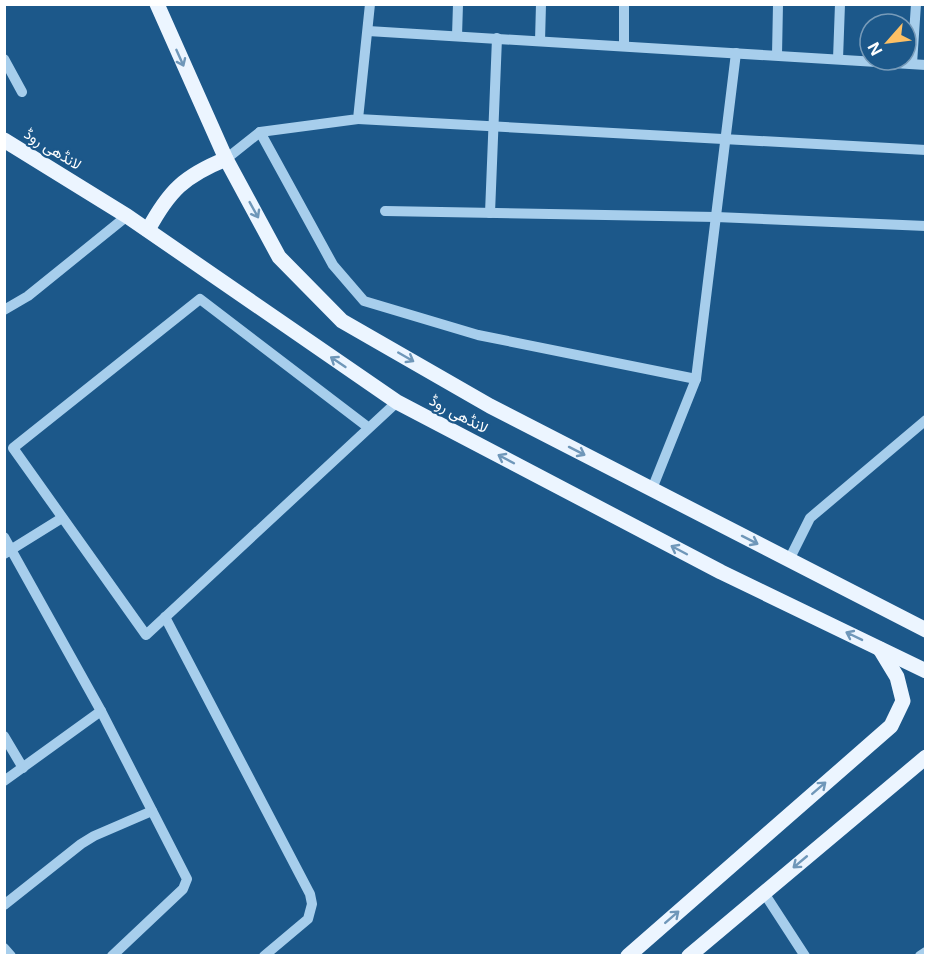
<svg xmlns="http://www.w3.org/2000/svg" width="930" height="960" font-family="Inter,Vazirmatn,sans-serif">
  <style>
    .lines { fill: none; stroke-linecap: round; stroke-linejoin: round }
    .minor { stroke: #a7ceec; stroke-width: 10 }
    .major { stroke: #ecf5ff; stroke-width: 15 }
    .oneway { stroke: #6f97b9 }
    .labels { text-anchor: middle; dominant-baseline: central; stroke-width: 4.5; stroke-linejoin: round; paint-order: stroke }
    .street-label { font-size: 15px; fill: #fff; stroke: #1c588a }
  </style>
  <rect width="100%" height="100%" fill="#1c588a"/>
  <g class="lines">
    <g class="minor">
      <path d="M368 31 926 65"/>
      <path d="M457 36 458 4"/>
      <path d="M540 41 541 4"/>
      <path d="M624 46V4"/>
      <path d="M777 55 778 4"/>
      <path d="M4 59 22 92"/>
      <path d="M838 59 840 4"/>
      <path d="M912 64 916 4"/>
      <path d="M358 119 926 150"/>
      <path d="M260 132 333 265 364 301 478 335 696 379"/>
      <path d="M226 159 260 132 358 119 370 4"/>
      <path d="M385 211 716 217 926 226"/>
      <path d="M490 213 497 38"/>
      <path d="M4 310 28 296 127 216"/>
      <path d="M369 428 200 299 13 448 146 635 369 428 397 402"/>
      <path d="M652 489 696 379 736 53"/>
      <path d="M4 537 101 711 187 879 183 889 112 956"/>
      <path d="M4 554 62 518"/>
      <path d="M789 560 810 518 926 420"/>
      <path d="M165 617 310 894 312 904 308 919 264 956"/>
      <path d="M4 736 23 768"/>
      <path d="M4 781 101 711"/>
      <path d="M764 893 805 956"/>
      <path d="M4 905 81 844 94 836 152 811"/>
      <path d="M4 948 11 956"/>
      <path d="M920 956 926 952"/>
    </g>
    <g class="major">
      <path d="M157 4 226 159 279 257 342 321 490 406 926 630"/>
      <path d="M4 140 127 216 397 402 721 572 926 671"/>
      <path d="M148 230C169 191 184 176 226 159"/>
      <path d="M628 956 891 726 903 701 897 677 880 649"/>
      <path d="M689 956 926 757"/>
    </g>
  </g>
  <defs><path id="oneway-shaft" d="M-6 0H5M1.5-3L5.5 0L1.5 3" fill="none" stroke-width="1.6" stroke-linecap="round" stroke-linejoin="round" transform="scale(1.5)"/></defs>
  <g class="oneway">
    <use href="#oneway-shaft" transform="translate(180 58) rotate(66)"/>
    <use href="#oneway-shaft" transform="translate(254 210) rotate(61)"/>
    <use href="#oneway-shaft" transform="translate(406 357) rotate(30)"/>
    <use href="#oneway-shaft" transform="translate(338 362) rotate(-146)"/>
    <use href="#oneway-shaft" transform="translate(577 451) rotate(27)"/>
    <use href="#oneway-shaft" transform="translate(506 459) rotate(-152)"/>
    <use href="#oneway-shaft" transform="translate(750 540) rotate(27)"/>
    <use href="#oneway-shaft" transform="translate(679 550) rotate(-152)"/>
    <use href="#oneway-shaft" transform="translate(854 636) rotate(-154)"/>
    <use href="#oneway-shaft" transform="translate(819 788) rotate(-41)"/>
    <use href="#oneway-shaft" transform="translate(800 862) rotate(140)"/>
    <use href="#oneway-shaft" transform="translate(672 917) rotate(-41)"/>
  </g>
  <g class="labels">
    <g class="street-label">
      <text transform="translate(53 149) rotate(32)">لانڈھی روڈ</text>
      <text transform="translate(459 414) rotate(28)">لانڈھی روڈ</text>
    </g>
  </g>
  <rect width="930" height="960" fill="none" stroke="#ffffff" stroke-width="12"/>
  <g transform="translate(888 42) rotate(242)"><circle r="28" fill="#1c588a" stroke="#779bb9" stroke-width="1.5"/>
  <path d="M0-4.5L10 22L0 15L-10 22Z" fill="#fcc065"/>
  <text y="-9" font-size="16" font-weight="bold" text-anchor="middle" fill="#ffffff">N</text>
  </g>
</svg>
